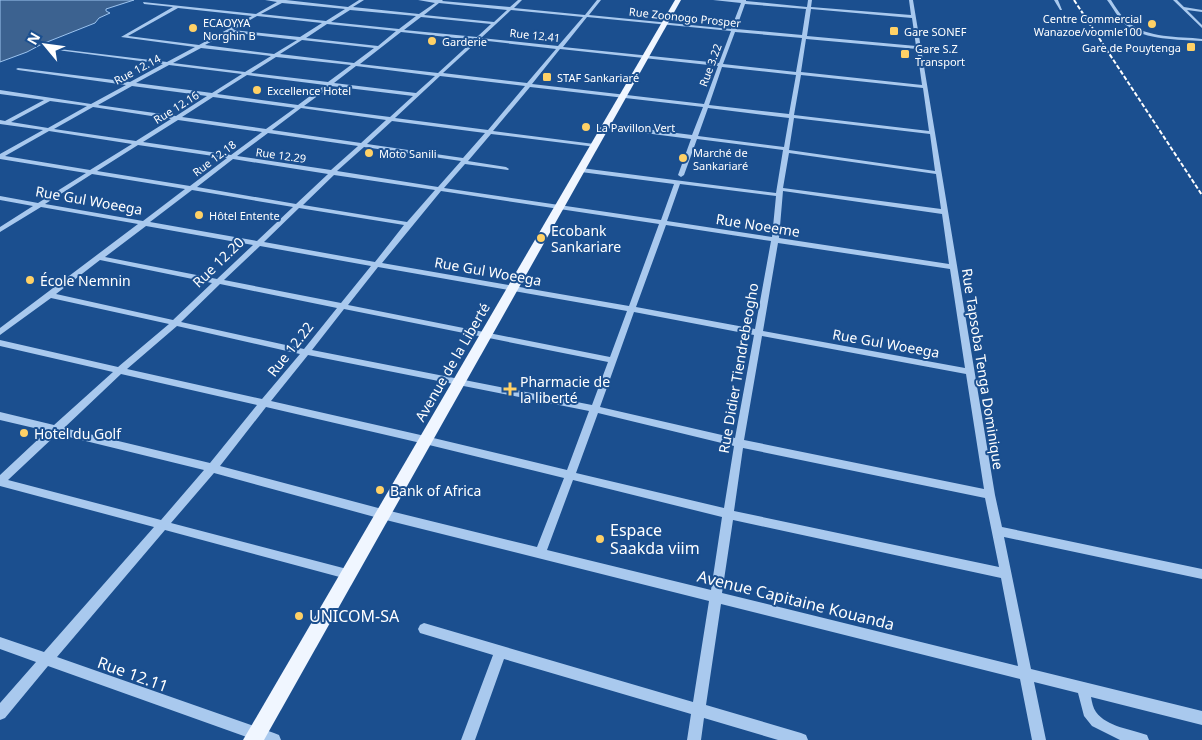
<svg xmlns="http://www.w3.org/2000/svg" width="1202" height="740" font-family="'Noto Sans',sans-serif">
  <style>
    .water { fill: #3c6290; stroke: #9cc4f0 }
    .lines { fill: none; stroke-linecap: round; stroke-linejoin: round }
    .minor { fill: #a9c9ee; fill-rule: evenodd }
    .major { fill: #f0f6ff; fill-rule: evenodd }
    .rail { stroke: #fff; stroke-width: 2; stroke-dasharray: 4.5 2; stroke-linecap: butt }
    .poi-dot { fill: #ffd166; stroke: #1b4f8f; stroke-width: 2 }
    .labels { text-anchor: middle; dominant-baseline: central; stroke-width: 4; stroke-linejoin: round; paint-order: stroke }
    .far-street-label { font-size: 11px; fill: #fff; stroke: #1b4f8f }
    .far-poi-label { font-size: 11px; fill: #fff; stroke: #1b4f8f; text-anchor: start }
    .street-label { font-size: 14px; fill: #fff; stroke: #1b4f8f }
    .poi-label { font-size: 14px; fill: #fff; stroke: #1b4f8f; text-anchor: start }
    .near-poi-label { font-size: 16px; fill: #fff; stroke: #1b4f8f; text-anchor: start }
    .near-street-label { font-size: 16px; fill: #fff; stroke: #1b4f8f }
  </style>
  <rect width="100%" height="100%" fill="#1b4f8f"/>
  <path class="water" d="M0 0H134L106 9V11L110 13 99 18 95 23 42 44 27 52 0 62Z"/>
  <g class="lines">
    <g class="minor">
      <path d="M265 0H286L348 7 359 0H364L353 7 419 14 435 3 418 0H443L442 1 510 7 518 0H522L514 8 585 15 597 0H601L589 15 731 29 741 3 713 0H746V1L807 7 808 0H812L811 7 911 15 909 0H913L995 495 1002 527 1202 569V579L1004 537 1031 669 1202 711V725L1091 697C1092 702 1093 708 1096 712 1107 727 1131 729 1147 735L1149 740H1120L1092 726 1084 716 1078 693 1034 682 1046 740H1032L1020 679 721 604 706 705 801 733 806 735 808 740H778L704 718 701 740H687L691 714 504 659 475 740H461L493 655 420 633 418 629 420 625 424 623 693 702 709 601 382 519 214 473 171 523 347 569 351 570 353 574 351 578 347 579 165 530 57 657 274 733 279 735 281 740H255L48 666 5 718 0 720V703L36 662 0 649V637L44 652 154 527 0 486V475L47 431 0 420V412L54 425 113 372 0 346V340L118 367 169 324 51 298 0 335V328L138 224 41 207 0 232V227L33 206 0 200V196L38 203 86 173 0 159V154L43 130 0 124V120L5 121 44 100 0 94V90L91 104 126 85 18 70 16 69 18 68 130 82 163 64 57 50 59 49 167 62 195 47 121 37 173 7 144 4 143 2 256 14 277 2ZM282 3 345 9 326 21 261 14ZM439 3 507 10 494 22 424 15ZM745 4 806 9 802 35 736 29ZM178 8 252 16 199 45 128 36ZM811 9 912 18 916 46 807 36ZM350 10 416 16 399 29 331 22ZM511 10 583 17 558 46 481 38ZM257 16 322 23 300 37 233 30ZM421 17 491 24 477 37 404 30ZM587 17 731 31 719 63 563 47ZM327 24 396 31 378 46 306 38ZM229 32 297 40 274 54 205 45ZM401 32 474 40 438 73 360 64ZM735 32 802 38 796 72 723 64ZM806 39 917 49 922 85 801 72ZM302 40 374 48 354 63 280 54ZM479 40 556 49 527 83 443 73ZM201 48 271 56 245 72 173 63ZM560 49 718 66 704 104 532 84ZM276 57 351 65 328 82 251 73ZM169 65 242 74 212 93 136 83ZM356 66 435 76 416 93 334 83ZM722 67 796 75 789 114 709 105ZM247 75 325 85 298 105 217 94ZM801 75 923 88 929 131 794 115ZM440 76 525 86 488 130 395 118ZM132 86 207 96 176 116 98 105ZM331 86 413 96 390 117 304 106ZM530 87 703 107 692 135 606 124 603 126 606 128 691 139 678 175 681 177 684 175 697 139 783 150 776 193 581 168 578 170 581 172 674 184 661 220 444 188 465 164 508 170 509 169 506 167 468 161 491 134 596 147 597 146 594 144 493 131ZM213 97 295 108 266 129 182 117ZM50 101 87 106 48 128 11 122ZM93 107 171 119 136 141 54 129ZM301 108 386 120 361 143 272 130ZM708 108 789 118 784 147 698 136ZM794 118 930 134 935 171 789 150ZM178 120 262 132 231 155 143 142ZM392 121 485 133 463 158 367 144ZM49 131 132 144 90 170 5 156ZM268 133 358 146 331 170 237 156ZM138 145 227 158 190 186 97 171ZM364 147 461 161 438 187 337 171ZM789 153 936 174 941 209 783 188ZM233 159 328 174 296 204 197 187ZM92 174 185 189 143 221 45 204ZM334 175 435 190 407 222 303 205ZM680 184 776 196 772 237 667 221ZM192 190 293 207 257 241 150 222ZM441 191 659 224 629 306 382 263ZM783 191 942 214 949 264 779 238ZM299 208 404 225 375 262 264 242ZM666 225 771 241 755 329 636 307ZM146 226 253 245 217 279 105 257ZM778 243 950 269 965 368 763 331ZM260 246 371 266 341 303 224 280ZM100 260 212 283 173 320 56 294ZM378 267 627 311 610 357 348 305ZM220 284 337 308 304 349 181 322ZM344 309 608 362 592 405 312 350ZM634 312 754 335 735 438 600 407ZM177 326 300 354 262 399 127 369ZM762 336 966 374 984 489 744 440ZM308 355 589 411 567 470 425 436 271 401ZM121 374 257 405 210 463 64 428ZM266 407 425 444 564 478 537 547 382 509 220 466ZM598 413 734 446 724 508 576 473ZM57 434 204 470 161 520 8 480ZM743 448 985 498 999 567 734 511ZM573 480 722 517 711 590 547 550ZM733 520 1001 578 1018 666 722 593Z"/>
      <path d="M1054 0H1058L1062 10H1060Z"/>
      <path d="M1107 0H1111C1116 8 1121 16 1128 22 1148 39 1178 36 1202 39V41C1178 39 1146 41 1126 25 1118 18 1113 8 1107 0Z"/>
      <path d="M1173 0H1177L1184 7 1202 10V12L1187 10 1202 25V28Z"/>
    </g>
    <path class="major" d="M675 0H681L264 740H243Z"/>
    <path class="rail" d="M1074 0 1202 195"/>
  </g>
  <g class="poi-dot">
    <circle cx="1152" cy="24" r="5"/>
    <circle cx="193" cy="28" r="5"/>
    <rect x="889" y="26" width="10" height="10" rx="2.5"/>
    <circle cx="432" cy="41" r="5"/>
    <rect x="1186" y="42" width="10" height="10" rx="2.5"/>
    <rect x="900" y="49" width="10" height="10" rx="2.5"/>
    <rect x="542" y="72" width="10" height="10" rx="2.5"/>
    <circle cx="257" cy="90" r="5"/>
    <circle cx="586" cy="127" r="5"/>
    <circle cx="369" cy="153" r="5"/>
    <circle cx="683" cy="158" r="5"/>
    <circle cx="199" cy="215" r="5"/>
    <circle cx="541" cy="238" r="5"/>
    <circle cx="30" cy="280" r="5"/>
    <path d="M507.5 381.5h5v5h5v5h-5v5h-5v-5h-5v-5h5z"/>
    <circle cx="24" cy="433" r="5"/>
    <circle cx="380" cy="490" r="5"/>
    <circle cx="600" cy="539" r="5"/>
    <circle cx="299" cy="616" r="5"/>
  </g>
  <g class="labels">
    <g class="far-street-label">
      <text transform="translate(685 17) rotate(6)">Rue Zoonogo Prosper</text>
      <text transform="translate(535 35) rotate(6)">Rue 12.41</text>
      <text transform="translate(710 65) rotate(-70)">Rue 3.22</text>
      <text transform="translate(137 69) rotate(-28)">Rue 12.14</text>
      <text transform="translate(176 107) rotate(-32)">Rue 12.16</text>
      <text transform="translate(281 155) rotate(8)">Rue 12.29</text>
      <text transform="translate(214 158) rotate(-37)">Rue 12.18</text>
    </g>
    <g class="far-poi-label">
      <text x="1142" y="18" text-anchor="end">Centre Commercial<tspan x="1142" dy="13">Wanazoe/voomle100</tspan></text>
      <text x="203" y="22">ECAOYYA<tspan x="203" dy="13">Norghin B</tspan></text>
      <text x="904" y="31">Gare SONEF</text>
      <text x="442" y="41">Garderie</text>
      <text x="1181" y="47" text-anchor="end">Gare de Pouytenga</text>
      <text x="915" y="48">Gare S.Z<tspan x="915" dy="13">Transport</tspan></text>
      <text x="557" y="77">STAF Sankariaré</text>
      <text x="267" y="90">Excellence Hotel</text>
      <text x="596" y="127">La Pavillon Vert</text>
      <text x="693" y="152">Marché de<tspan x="693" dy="13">Sankariaré</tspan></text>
      <text x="379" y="153">Moto Sanili</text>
      <text x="209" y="215">Hôtel Entente</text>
    </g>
    <g class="street-label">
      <text transform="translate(89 200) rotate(10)">Rue Gul Woeega</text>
      <text transform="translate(758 225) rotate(9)">Rue Noeeme</text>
      <text transform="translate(218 262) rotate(-44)">Rue 12.20</text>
      <text transform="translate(488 271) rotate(10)">Rue Gul Woeega</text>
      <text transform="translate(886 343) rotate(10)">Rue Gul Woeega</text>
      <text transform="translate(290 349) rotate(-52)">Rue 12.22</text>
      <text transform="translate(452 362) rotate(-60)">Avenue de la Liberté</text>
      <text transform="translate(738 368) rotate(-80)">Rue Didier Tiendrebeogho</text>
      <text transform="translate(983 369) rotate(81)">Rue Tapsoba Tenga Dominique</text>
    </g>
    <g class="poi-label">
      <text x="551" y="230">Ecobank<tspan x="551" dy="16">Sankariare</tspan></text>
      <text x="40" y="280">École Nemnin</text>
      <text x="520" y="381">Pharmacie de<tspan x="520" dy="16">la liberté</tspan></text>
      <text x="34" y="433">Hotel du Golf</text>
      <text x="390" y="490">Bank of Africa</text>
    </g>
    <g class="near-poi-label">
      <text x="610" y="530">Espace<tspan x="610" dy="18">Saakda viim</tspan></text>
      <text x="309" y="616">UNICOM-SA</text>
    </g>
    <g class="near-street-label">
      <text transform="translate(796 600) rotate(14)">Avenue Capitaine Kouanda</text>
      <text transform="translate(133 674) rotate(20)">Rue 12.11</text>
    </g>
  </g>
  <g transform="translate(45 45) rotate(299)" stroke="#1b4f8f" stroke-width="4" paint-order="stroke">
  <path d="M0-4L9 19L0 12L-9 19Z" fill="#ffffff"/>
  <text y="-8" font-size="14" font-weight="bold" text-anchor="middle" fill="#ffffff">N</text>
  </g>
</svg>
